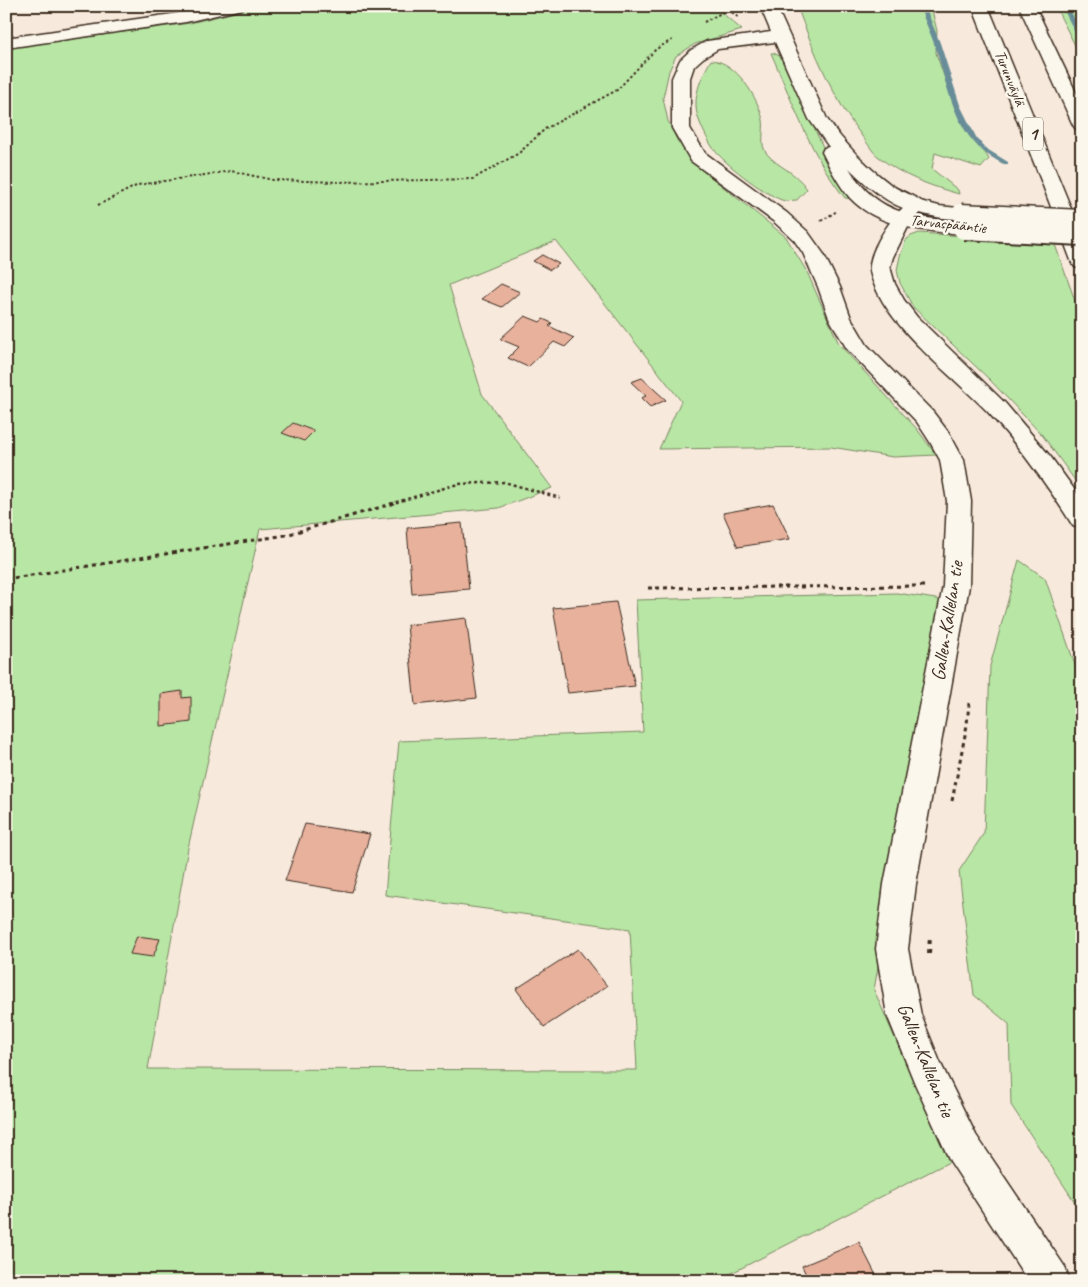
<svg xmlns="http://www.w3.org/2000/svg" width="1088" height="1287" font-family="Caveat,sans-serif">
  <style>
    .green { fill: #b8e6a5; stroke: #7a8862 }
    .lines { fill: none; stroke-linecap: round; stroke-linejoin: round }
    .stream { fill: #698d98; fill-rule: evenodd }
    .building { fill: #e7b19c; stroke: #3b2a1e }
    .minor-casing { stroke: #3b2a1e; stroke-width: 3 }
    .major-casing { stroke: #3b2a1e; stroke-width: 3 }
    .highway-casing { stroke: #3b2a1e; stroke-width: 3 }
    .path-far3 { stroke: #3b2a1e; stroke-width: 2; stroke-dasharray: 2.5 2.5; stroke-linecap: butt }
    .path-far2 { stroke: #3b2a1e; stroke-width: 2.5; stroke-dasharray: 3 3; stroke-linecap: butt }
    .path-far1 { stroke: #3b2a1e; stroke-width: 3; stroke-dasharray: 4 4; stroke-linecap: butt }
    .path { stroke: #3b2a1e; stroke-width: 4; stroke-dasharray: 5 5; stroke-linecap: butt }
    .minor { fill: #fbf7ec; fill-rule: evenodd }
    .major { fill: #fbf7ec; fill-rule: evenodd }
    .highway { fill: #fbf7ec; fill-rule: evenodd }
    .minor-bridge-casing { stroke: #3b2a1e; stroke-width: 26; stroke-linecap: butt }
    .major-bridge-casing { stroke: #3b2a1e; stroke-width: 21; stroke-linecap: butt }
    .minor-bridge { stroke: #fbf7ec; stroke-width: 22 }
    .major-bridge { stroke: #fbf7ec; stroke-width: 18 }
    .labels { text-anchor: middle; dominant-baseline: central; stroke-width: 5; stroke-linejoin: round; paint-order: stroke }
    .far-street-label { font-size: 16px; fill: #3b2a1e; stroke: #fbf7ec }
    .shield { fill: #fbf7ec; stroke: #75685c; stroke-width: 1 }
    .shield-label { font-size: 19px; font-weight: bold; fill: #3b2a1e }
    .street-label { font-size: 20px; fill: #3b2a1e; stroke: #fbf7ec }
  </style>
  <rect width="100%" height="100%" fill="#f7e9dc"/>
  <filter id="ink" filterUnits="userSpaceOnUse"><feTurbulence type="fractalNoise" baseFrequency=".02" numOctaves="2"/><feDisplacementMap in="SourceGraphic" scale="10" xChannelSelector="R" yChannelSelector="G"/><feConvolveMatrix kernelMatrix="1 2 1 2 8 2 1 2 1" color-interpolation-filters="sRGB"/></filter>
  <g filter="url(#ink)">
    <g class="green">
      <path d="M260 6H714L742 30 695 44 676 56 669 71 663 98 668 121 677 140 697 166 786 237 807 272 839 344 917 429 936 455 893 457 831 447 659 449 681 401 556 241 449 285 482 394 552 488 499 508 260 529 188 848 148 1069 637 1070 630 929 385 895 399 741 643 732 636 600 897 593 942 600 874 990 949 1162 716 1281H6V48L190 23Z"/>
      <path d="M797 6H931L937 31 936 53 953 102 989 159 981 168 935 153 932 169 958 190 959 194C930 186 902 176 879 157 873 153 869 145 864 139 834 100 814 53 797 6Z"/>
      <path d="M1055 6H1073L1082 23V59Z"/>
      <path d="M771 53H774L781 57 831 164 854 199 845 198C811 156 793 103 771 53Z"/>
      <path d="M711 60C736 61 758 98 763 120 765 130 759 145 767 154 779 168 795 171 807 189L797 200C793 200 788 201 785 201 768 197 728 166 716 152 709 144 696 118 696 107 695 90 703 74 711 60Z"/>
      <path d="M919 233 1054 242 1082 320V490L1043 436 990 380 913 307 900 283 897 270 900 256 906 240 911 236Z"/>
      <path d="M1019 560 1045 578 1082 685V1213L1011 1105 1009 1024 974 995 959 871 984 833 990 666Z"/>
    </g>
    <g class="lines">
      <g class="stream">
        <path d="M919 6H925L940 43 960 105 976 137 985 148 1008 162V164C1002 165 997 160 991 157 955 135 947 84 935 46 930 32 924 19 919 6Z"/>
        <path d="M1062 6H1068L1082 34V43L1079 41Z"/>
      </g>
    </g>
    <g class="building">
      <path d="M542 255 559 264 550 270 533 261Z"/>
      <path d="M501 284 520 292 502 307 482 299Z"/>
      <path d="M525 316 540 322 543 319 552 323 549 326 574 338 565 347 554 342 528 367 508 358 519 347 500 339Z"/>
      <path d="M642 378 656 391 666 400 650 407 641 398 646 396 631 382Z"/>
      <path d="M293 423 314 431 304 441 282 433Z"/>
      <path d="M773 504 790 539 738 547 723 513Z"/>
      <path d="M462 523 469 589 412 594 407 528Z"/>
      <path d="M616 602 635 686 568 693 553 608Z"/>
      <path d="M466 618 477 698 415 705 407 625Z"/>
      <path d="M182 691V698L191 697V722L161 726V694Z"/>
      <path d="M305 824 370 834 352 892 285 881Z"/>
      <path d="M137 936 160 939 153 957 130 954Z"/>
      <path d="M578 949 607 986 544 1027 516 989Z"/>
      <path d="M859 1242 879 1281H809L802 1266Z"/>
    </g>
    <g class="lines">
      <g class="minor-casing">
        <g id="minor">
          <path d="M213 6H244L242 9 186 22 6 48V38L186 12Z"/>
          <path d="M760 6H776L827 119C844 143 866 166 890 184 900 192 919 196 926 206L923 210C899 216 865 184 849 168 870 203 897 215 936 219 948 221 960 221 971 224L974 228 971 232 964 234C925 231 878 228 850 198 838 184 830 168 822 152L824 148 829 147 809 119 775 42 718 49 703 58 694 66 690 78V128L705 153 787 213 808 232 823 253 840 287 851 318 867 345 933 412 949 433 964 460 971 501 969 586 916 884 908 949 921 1015 940 1062 976 1135 1065 1267 1070 1281H1028L950 1161 915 1084 887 1015 876 949 884 884 943 586 947 501 940 460 930 442 917 422 847 349 829 318 818 287 803 253 794 240 773 221 691 161 672 128V78L680 60 691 50 707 41 771 32Z"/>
        </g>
      </g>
      <g class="major-casing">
        <path id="major" d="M916 200 939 206 968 209 971 213 968 217C948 222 928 215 909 210L906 206 909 202Z"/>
      </g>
      <g class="highway-casing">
        <g id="highway">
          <path d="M972 6H988L1082 235V269L1075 267 1072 263 1042 183Z"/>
          <path d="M1019 6H1035L1082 105V130L1076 129 1073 125Z"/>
          <path d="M916 200 923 202 926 206 910 223 893 257 890 267 895 284 904 300 917 317 1005 403 1050 456 1082 500V529L1073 526C1048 486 1019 446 987 411 952 375 892 331 874 284 872 279 869 271 870 266 871 247 897 205 916 200Z"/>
        </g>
      </g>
      <g class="path-far3">
        <path d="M724 6 739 18"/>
        <path d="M1078 6 1082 13"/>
        <path d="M704 22 727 10"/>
        <path d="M98 205 138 185 231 171 273 180 338 182 473 179 519 153 545 129 617 90 656 49 674 39"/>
        <path d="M821 221 837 211"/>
      </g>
      <path class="path-far2" d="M390 504 458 484 504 482 560 498"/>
      <g class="path-far1">
        <path d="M6 579 286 535 395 503"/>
        <path d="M648 588 925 586"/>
        <path d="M952 801 967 725 969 703"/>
      </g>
      <path class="path" d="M929 954 930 935"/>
      <use href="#minor" class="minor"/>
      <use href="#major" class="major"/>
      <use href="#highway" class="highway"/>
      <g class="minor-bridge-casing">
        <path id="minor-bridge" d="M964 228 1082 234"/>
      </g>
      <g class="major-bridge-casing">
        <path id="major-bridge" d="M961 213 1082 219"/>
      </g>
      <use href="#minor-bridge" class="minor-bridge"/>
      <use href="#major-bridge" class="major-bridge"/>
    </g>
  </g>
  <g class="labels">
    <g class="far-street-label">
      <text transform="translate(1010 78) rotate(68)">Turunväylä</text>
      <text transform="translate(948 224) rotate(6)">Tarvaspääntie</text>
    </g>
    <rect class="shield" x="1023" y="117.5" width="20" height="33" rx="4"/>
    <g class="shield-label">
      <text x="1033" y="134">1</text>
    </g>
    <g class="street-label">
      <text transform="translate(947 621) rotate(-81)">Gallen-Kallelan tie</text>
      <text transform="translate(926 1060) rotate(68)">Gallen-Kallelan tie</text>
    </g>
  </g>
  <rect width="1088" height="1287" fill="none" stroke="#fbf7ec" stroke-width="25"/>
  <rect x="12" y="12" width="1063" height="1262" fill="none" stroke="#3b2a1e" stroke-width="2" filter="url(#ink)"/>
</svg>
